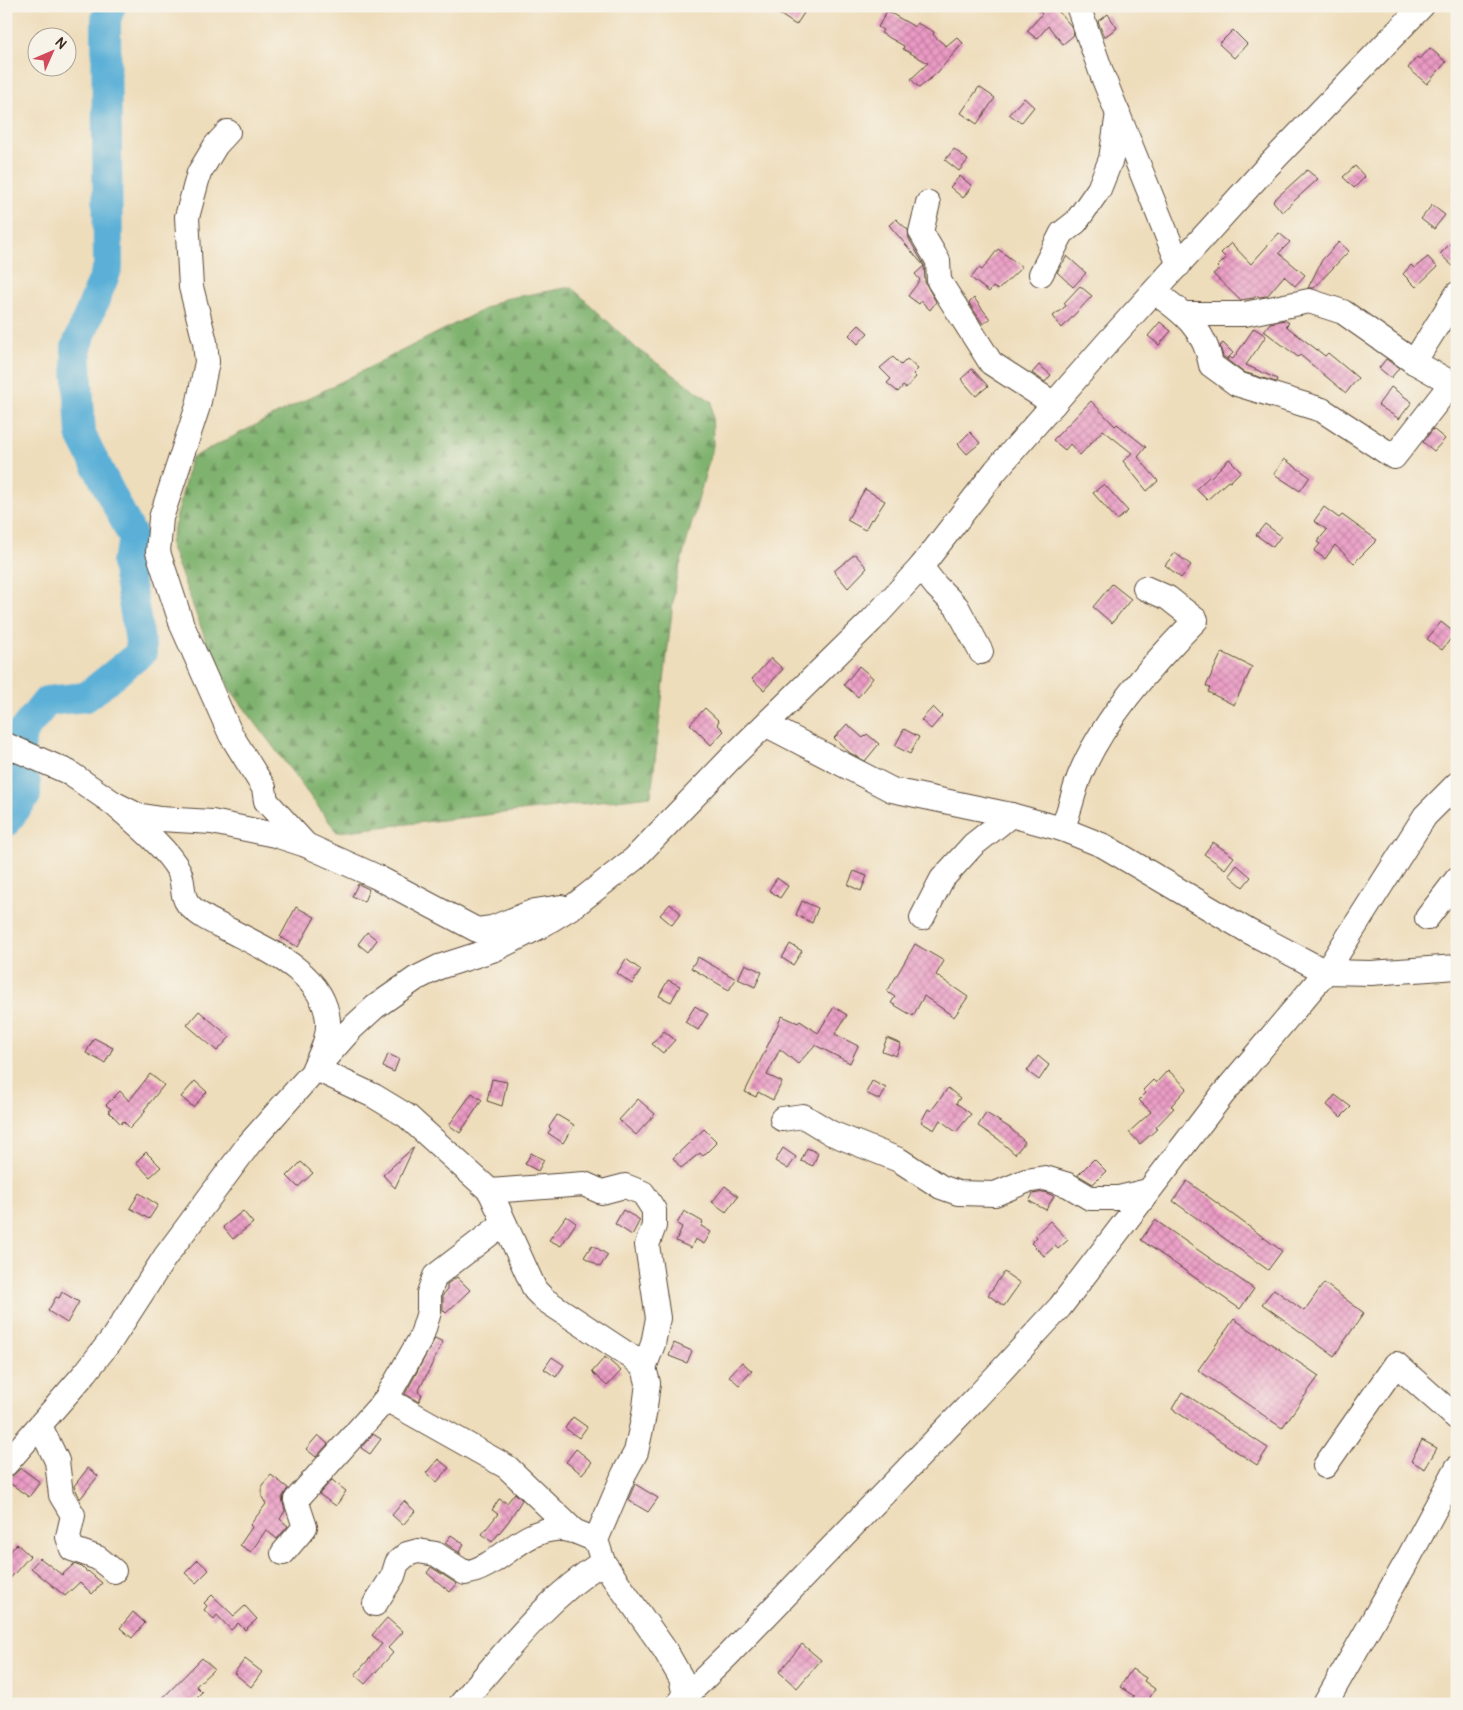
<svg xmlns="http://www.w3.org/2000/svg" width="1463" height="1710" font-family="Pangolin,sans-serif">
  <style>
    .forest { fill: url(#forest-firs); stroke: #5d6e46 }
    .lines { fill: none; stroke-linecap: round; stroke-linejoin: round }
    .river { stroke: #5bb0d7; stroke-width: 30 }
    .building { fill: url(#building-cross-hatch) }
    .minor-casing { stroke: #564536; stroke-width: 26 }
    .minor { stroke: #fff; stroke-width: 24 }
  </style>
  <defs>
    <pattern id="forest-firs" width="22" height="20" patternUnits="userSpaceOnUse" patternTransform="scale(1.25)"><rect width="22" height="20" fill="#7fb26e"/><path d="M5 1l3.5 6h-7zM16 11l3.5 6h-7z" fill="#69915a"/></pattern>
    <pattern id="building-cross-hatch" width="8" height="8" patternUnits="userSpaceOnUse" patternTransform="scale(1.25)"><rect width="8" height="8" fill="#eb9ac5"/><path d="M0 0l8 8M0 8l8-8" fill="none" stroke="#c07e9f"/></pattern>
  </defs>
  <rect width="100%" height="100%" fill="#f7f3e8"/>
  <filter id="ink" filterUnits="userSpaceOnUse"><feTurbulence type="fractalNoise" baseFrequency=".02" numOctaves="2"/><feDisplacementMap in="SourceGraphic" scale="10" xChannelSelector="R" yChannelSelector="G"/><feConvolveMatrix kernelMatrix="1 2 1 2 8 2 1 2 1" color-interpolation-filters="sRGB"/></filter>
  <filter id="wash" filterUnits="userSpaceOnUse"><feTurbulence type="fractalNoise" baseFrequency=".0096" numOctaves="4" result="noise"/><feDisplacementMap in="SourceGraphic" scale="20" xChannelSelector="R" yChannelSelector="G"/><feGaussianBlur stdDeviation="1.12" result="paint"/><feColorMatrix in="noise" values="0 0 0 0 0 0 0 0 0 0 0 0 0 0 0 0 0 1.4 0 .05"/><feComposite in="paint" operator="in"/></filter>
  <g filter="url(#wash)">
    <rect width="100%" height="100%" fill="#edb"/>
    <path class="forest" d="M571 287 637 349 712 402 713 446 675 584 651 796 337 832 218 673 170 544 191 458 504 299Z"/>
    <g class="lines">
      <path class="river" d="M6 822 26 795V784L19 758 22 732 47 701 86 697 142 652 126 563 135 541 81 435 76 347 108 267 106 19 111 6"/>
    </g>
    <g id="blocks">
      <g class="building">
        <path d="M767 6H793L804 13 796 25Z"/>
        <path d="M1036 6H1054L1071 26 1074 35 1063 44 1048 26 1037 39 1027 31 1042 14Z"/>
        <path d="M887 11 915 27 917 23 934 32 933 35 946 46 957 37 963 43 937 73 919 88 911 79 928 63 903 49 904 46 881 33 883 30 878 27Z"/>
        <path d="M1108 14 1117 28 1104 37 1098 21Z"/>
        <path d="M1233 30 1247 44 1234 58 1219 44Z"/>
        <path d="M1430 48 1446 62 1427 84 1408 68 1417 57 1420 59Z"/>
        <path d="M979 87 995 98 977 124 961 113Z"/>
        <path d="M1024 98 1034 107 1021 123 1009 114Z"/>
        <path d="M954 149 968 160 959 171 945 160Z"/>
        <path d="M1355 166 1365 177 1354 188 1343 177Z"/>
        <path d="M1307 170 1318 179 1282 212 1273 201Z"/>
        <path d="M960 176 972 186 963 198 950 187Z"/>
        <path d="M1432 205 1445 215 1434 229 1421 219Z"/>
        <path d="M896 219 908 230 909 239 924 265 925 282 936 302 930 310 921 301 919 304 908 296 920 280 915 274 924 266 889 225Z"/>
        <path d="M1279 233 1290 242 1279 253 1305 275 1295 286 1284 276 1267 296 1259 297 1257 295 1254 298 1240 300 1213 274 1219 269 1217 267 1226 258 1221 253 1231 243 1251 264Z"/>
        <path d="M1339 242 1349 251 1314 288H1308L1322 260Z"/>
        <path d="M1450 244 1457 250V270L1440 254Z"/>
        <path d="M998 249 1022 267 998 290 993 287 989 292 971 278 979 268 982 270Z"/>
        <path d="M1067 256 1086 273 1073 287 1057 272Z"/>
        <path d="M1428 257 1437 267 1416 287 1403 274 1411 265 1414 268Z"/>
        <path d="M1080 286 1092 296 1062 328 1053 316 1066 306 1064 303Z"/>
        <path d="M974 298 990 319 983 324 969 303Z"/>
        <path d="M1285 320 1289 323 1286 326 1325 356 1328 353 1358 378 1346 393 1300 355 1298 357 1264 331 1270 323Z"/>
        <path d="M1160 322 1171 331 1159 345 1148 336Z"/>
        <path d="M859 325 868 333 858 344 849 335Z"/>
        <path d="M1254 328 1266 336 1246 365 1277 379 1276 382 1243 372 1227 360 1228 357 1233 359Z"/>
        <path d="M1223 343 1233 353 1227 359 1223 357 1220 346Z"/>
        <path d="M893 357 901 365 907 359 918 369 913 374 916 377 906 388 903 386 898 392 887 383 891 379 880 368Z"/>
        <path d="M1386 359 1399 368 1391 378 1379 368Z"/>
        <path d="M1039 365 1051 375 1045 382 1032 373Z"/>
        <path d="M972 369 988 386 976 396 961 379Z"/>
        <path d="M1391 387 1412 402 1399 419 1378 405Z"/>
        <path d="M1091 401 1115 426 1117 424 1146 447 1138 457 1158 481 1147 491 1123 461 1132 453 1103 430 1080 455 1070 444 1065 450 1053 440Z"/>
        <path d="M1433 429 1445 439 1434 451 1423 442Z"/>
        <path d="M970 432 980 443 967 454 958 444Z"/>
        <path d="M1229 459 1241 471 1230 482 1228 481 1207 500 1196 489 1210 476 1211 477Z"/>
        <path d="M1284 459 1310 477 1300 491 1274 474Z"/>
        <path d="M1104 484 1128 511 1117 520 1093 493Z"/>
        <path d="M865 489 885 501 873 520 871 519 865 530 847 520Z"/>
        <path d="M1324 507 1339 518 1342 515 1377 540 1354 563 1335 545 1325 559 1314 551 1320 544 1317 542 1327 530 1314 521Z"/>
        <path d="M1265 524 1281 536 1273 547 1256 535Z"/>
        <path d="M1175 553 1191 565 1181 578 1165 565Z"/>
        <path d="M855 554 867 568 848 588 834 571Z"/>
        <path d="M1112 584 1131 599 1112 623 1093 607Z"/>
        <path d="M1441 622 1455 633 1442 650 1427 639Z"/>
        <path d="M1222 652 1252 667 1234 705 1208 692 1210 688 1206 686Z"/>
        <path d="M771 658 783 669 764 690 752 679Z"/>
        <path d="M859 666 873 678 858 697 844 685Z"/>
        <path d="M933 707 942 716 931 729 921 720Z"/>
        <path d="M705 708 719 721 717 724 724 731 711 745 690 724Z"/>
        <path d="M847 724 863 738 867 734 879 744 865 761 850 753 834 738Z"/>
        <path d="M904 729 919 737 910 754 895 746Z"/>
        <path d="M1213 842 1234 857 1225 869 1204 854Z"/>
        <path d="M1237 865 1251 877 1243 887 1229 875Z"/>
        <path d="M854 871 867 876 861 891 848 885Z"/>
        <path d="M777 878 788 886 780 898 769 890Z"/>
        <path d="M358 884 369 889 364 902 352 896Z"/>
        <path d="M802 901 818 908 812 923 796 915Z"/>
        <path d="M670 904 681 913 672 925 660 915Z"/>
        <path d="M296 907 315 917 298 947 280 937Z"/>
        <path d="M367 932 377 940 368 952 358 944Z"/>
        <path d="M790 944 802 951 793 965 782 958Z"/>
        <path d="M915 944 944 961 936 975 968 997 954 1017 924 996 913 1016 891 1003 895 997 887 992Z"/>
        <path d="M698 957 736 979 729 990 691 968Z"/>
        <path d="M626 959 641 970 632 984 617 973Z"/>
        <path d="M745 964 762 972 755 987 738 979Z"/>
        <path d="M668 980 680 986 671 1002 659 996Z"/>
        <path d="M695 1006 708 1014 698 1030 685 1022Z"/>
        <path d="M834 1007 847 1015 835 1034 858 1046 850 1063 815 1045 798 1064 780 1049 767 1075 782 1082 773 1100 758 1092 756 1097 745 1092 782 1016 798 1023 800 1021 818 1033Z"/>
        <path d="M199 1011 230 1037 217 1051 187 1025Z"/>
        <path d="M664 1031 675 1040 663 1053 652 1044Z"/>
        <path d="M94 1038 113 1048 105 1063 86 1053Z"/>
        <path d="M887 1038 901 1044 896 1056 882 1051Z"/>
        <path d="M388 1054 399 1059 394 1072 383 1067Z"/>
        <path d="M1038 1056 1049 1065 1039 1080 1027 1071Z"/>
        <path d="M1168 1070 1187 1088 1171 1106 1174 1108 1155 1128 1157 1129 1140 1144 1129 1132 1151 1112 1139 1100 1146 1093 1143 1090 1153 1080 1156 1083Z"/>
        <path d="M150 1074 164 1085 144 1110 146 1111 130 1128 123 1121 121 1124 108 1111 111 1109 106 1105 120 1091 129 1101Z"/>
        <path d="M492 1079 507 1082 502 1106 487 1101Z"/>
        <path d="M195 1081 207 1092 193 1107 181 1097Z"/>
        <path d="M872 1081 886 1088 880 1100 866 1093Z"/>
        <path d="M948 1088 960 1098 956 1103 971 1114 956 1132 940 1120 934 1130 921 1122 928 1109 931 1111Z"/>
        <path d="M472 1093 482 1100 460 1133 449 1125Z"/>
        <path d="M1335 1095 1351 1107 1341 1117 1327 1105Z"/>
        <path d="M638 1099 655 1114 636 1135 619 1120Z"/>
        <path d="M986 1113 1010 1128 1025 1142 1015 1154 998 1139 978 1126Z"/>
        <path d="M557 1115 574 1125 563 1143 548 1133 551 1129 549 1127Z"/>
        <path d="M704 1129 717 1142 703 1156 700 1153 681 1168 673 1158Z"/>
        <path d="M414 1147 395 1188 383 1175Z"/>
        <path d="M783 1148 796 1157 788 1169 775 1161Z"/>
        <path d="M807 1148 818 1153 813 1166 801 1161Z"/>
        <path d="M146 1152 161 1167 150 1177 136 1162Z"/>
        <path d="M531 1153 544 1160 538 1171 525 1164Z"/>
        <path d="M1094 1159 1106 1171 1093 1184 1078 1175Z"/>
        <path d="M301 1162 313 1173 298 1187 287 1176Z"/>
        <path d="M1187 1181 1282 1251 1268 1270 1173 1201Z"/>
        <path d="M725 1186 738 1196 726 1212 712 1202Z"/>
        <path d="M1044 1192 1054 1196 1046 1210 1029 1201 1033 1194Z"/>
        <path d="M139 1193 158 1205 149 1219 130 1208Z"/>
        <path d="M623 1210 640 1220 632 1235 615 1224Z"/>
        <path d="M243 1211 253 1223 233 1239 223 1227Z"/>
        <path d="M684 1211 703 1222 701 1226 711 1232 704 1244 695 1239 691 1248 676 1241 682 1227 677 1224Z"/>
        <path d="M566 1216 576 1223 561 1246 549 1240Z"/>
        <path d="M1155 1220 1254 1289 1240 1309 1141 1240Z"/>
        <path d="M1050 1221 1068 1240 1058 1249 1055 1246 1044 1256 1031 1243 1037 1237 1035 1235Z"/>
        <path d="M592 1245 608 1255 600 1267 584 1257Z"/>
        <path d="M1004 1272 1020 1283 1004 1306 988 1295Z"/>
        <path d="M457 1277 470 1290 446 1313 443 1310V1295L447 1290V1284Z"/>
        <path d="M1324 1283 1364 1313 1334 1356 1262 1304 1274 1289 1304 1311Z"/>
        <path d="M62 1292 79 1302 67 1323 48 1311 56 1297 59 1298Z"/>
        <path d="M1234 1319 1319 1376 1282 1428 1198 1370Z"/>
        <path d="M435 1338 443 1342 418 1392 422 1394 419 1402 405 1394Z"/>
        <path d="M674 1343 692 1351 687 1363 669 1356Z"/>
        <path d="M552 1357 564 1365 556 1377 544 1369Z"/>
        <path d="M605 1357 621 1371 607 1386 592 1372Z"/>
        <path d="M742 1362 752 1371 739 1385 729 1376Z"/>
        <path d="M1182 1392 1268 1448 1257 1465 1172 1409Z"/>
        <path d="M573 1417 587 1427 579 1438 565 1428Z"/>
        <path d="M373 1434 381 1439 370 1454 361 1448Z"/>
        <path d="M318 1435 328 1444 316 1457 306 1449Z"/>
        <path d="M1422 1440 1437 1448 1425 1469 1411 1461Z"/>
        <path d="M576 1449 592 1462 582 1474 566 1462Z"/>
        <path d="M438 1459 449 1468 437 1482 426 1473Z"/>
        <path d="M21 1468 40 1482 29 1497 7 1481Z"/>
        <path d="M88 1468 98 1476 80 1499 74 1486Z"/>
        <path d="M271 1475 288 1488 282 1498 285 1511 280 1519 288 1526 277 1539 266 1530 251 1552 240 1545 252 1527 250 1525 266 1504 262 1497V1485Z"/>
        <path d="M332 1480 346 1491 336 1506 319 1494Z"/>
        <path d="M635 1484 658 1498 648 1512 628 1500Z"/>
        <path d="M515 1493 522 1500 508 1522 492 1542 482 1534 498 1514 492 1510 499 1499 507 1503Z"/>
        <path d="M404 1501 415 1511 403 1525 392 1515Z"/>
        <path d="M451 1535 464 1544 459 1552 461 1554 445 1543Z"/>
        <path d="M17 1544 30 1556 6 1583V1556Z"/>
        <path d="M40 1558 62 1575 74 1564 82 1567 87 1572 88 1571 102 1583 92 1594 80 1582 65 1596 31 1568Z"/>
        <path d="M198 1560 209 1570 196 1583 185 1573Z"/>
        <path d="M431 1567 457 1584 450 1592 427 1573Z"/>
        <path d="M212 1595 234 1616 245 1606 257 1619 245 1630 238 1623 231 1630 217 1615 214 1619 204 1610 207 1606 204 1603Z"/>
        <path d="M133 1612 145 1623 132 1638 120 1628Z"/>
        <path d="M387 1618 403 1632 388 1648 393 1653 365 1684 355 1675 382 1644 372 1635Z"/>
        <path d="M802 1644 821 1660 797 1688 779 1672Z"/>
        <path d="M202 1658 214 1669 196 1686 202 1692 190 1704H157Z"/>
        <path d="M245 1659 262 1672 251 1687 234 1673Z"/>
        <path d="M1132 1669 1146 1678 1144 1681 1155 1689 1146 1704H1128L1134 1696 1120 1687Z"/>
      </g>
    </g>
  </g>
  <g filter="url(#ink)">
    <use href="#blocks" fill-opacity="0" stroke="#564536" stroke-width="1"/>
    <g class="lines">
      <g class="minor-casing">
        <g id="minor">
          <path d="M1078 6 1103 77 1179 265"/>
          <path d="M228 132 216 145 199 173 187 217 191 287 205 342 207 362 198 406 161 518 158 552 182 625 231 735 264 788 266 801 306 845"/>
          <path d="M928 203 921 232 938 261 939 281 991 363 1054 404"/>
          <path d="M1041 274 1062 233 1076 222 1099 189 1111 159 1118 113"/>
          <path d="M1154 292C1182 311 1205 329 1211 365L1237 384 1322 410 1394 457 1451 384"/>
          <path d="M1185 314H1245L1309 301 1343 312 1414 362 1457 386"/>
          <path d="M1414 362 1457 294"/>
          <path d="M921 567 936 586 957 607 981 652"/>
          <path d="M767 725 892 790 1011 815 1062 829 1104 846 1248 931 1326 972 1371 973 1457 967"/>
          <path d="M6 745 68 772 113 803 137 815 160 819 212 822 275 835 306 845 375 876 477 930 492 928 535 911 561 907"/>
          <path d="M113 803C134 822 166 847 179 871 184 881 181 895 188 904 199 916 215 923 229 930 266 949 324 973 328 1021 329 1038 321 1054 314 1068L374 1096 407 1116 490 1191 535 1290 545 1300 633 1358 644 1368 648 1383 644 1415 636 1452 624 1474 596 1540 603 1562 665 1650 681 1678 687 1704"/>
          <path d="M1062 829C1070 811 1073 792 1080 775 1103 719 1154 662 1196 620L1168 598 1145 588"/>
          <path d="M922 918 942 879 973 845 1011 815"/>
          <path d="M1427 918 1457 879"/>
          <path d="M782 1119 803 1116 831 1133 899 1160 941 1187 958 1193 995 1194 1026 1181 1045 1178 1068 1185 1090 1198H1119L1148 1191"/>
          <path d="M490 1191 584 1184 602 1192 625 1186 643 1193 654 1210V1226L647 1245 658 1318 653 1344 644 1368"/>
          <path d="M504 1223 435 1276 429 1293V1312L421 1338 386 1399 507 1467 574 1531 596 1540"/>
          <path d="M40 1426 57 1461 61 1495 73 1515 68 1537 72 1549 98 1558 114 1571"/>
          <path d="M6 1464 86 1372 112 1339 165 1257 249 1144 351 1029 375 1007 415 979 439 967 495 949 539 927 575 905 634 859 733 756 872 620 921 567 996 470 1107 343 1264 170 1422 6"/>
          <path d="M1325 1466 1396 1364 1457 1418"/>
          <path d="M283 1553 305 1527 296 1500 386 1399"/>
          <path d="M375 1604 393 1576 397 1563 407 1554 418 1551 436 1554 465 1573C499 1567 519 1532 555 1529 561 1528 568 1530 574 1531"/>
          <path d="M461 1704C504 1654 547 1597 603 1562"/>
          <path d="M678 1704 728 1655 976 1398 1060 1307 1223 1094 1326 972 1425 816 1457 784"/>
          <path d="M1325 1704 1407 1561 1457 1468"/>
        </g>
      </g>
      <use href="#minor" class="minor"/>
    </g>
  </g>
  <rect width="1463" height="1710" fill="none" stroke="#f7f3e8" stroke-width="25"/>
  <g transform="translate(52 52) rotate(45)"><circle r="24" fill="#f7f3e8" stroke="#aca397"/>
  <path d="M0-4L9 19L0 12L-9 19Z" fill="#d1495b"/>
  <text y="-8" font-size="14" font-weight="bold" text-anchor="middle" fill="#3b2a1e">N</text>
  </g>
</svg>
